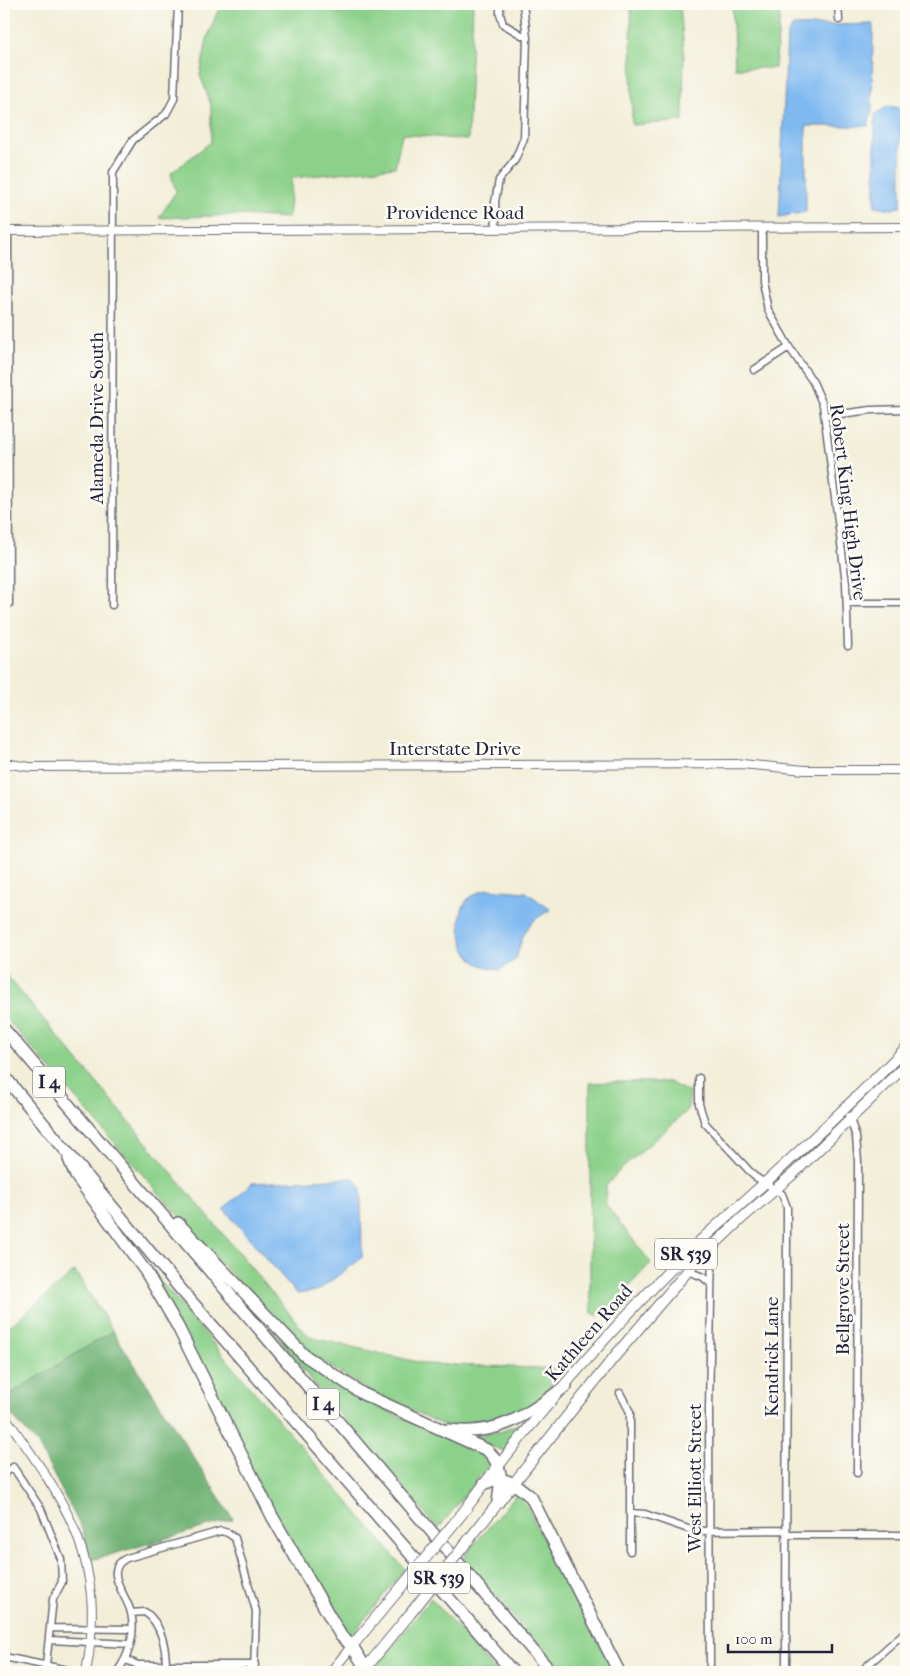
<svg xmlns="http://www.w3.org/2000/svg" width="910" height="1676" font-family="'IM FELL French Canon',serif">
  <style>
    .green { fill: #8cd18a; stroke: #577a62 }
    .forest { fill: #71b376; stroke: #4a6a58 }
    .water { fill: #7fb9f0; stroke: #506e96 }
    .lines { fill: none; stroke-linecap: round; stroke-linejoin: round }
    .minor-casing { stroke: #6b6972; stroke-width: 9 }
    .tertiary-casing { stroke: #6b6972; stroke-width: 10 }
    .secondary-casing { stroke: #6b6972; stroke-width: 11 }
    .primary-casing { stroke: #6b6972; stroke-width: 12 }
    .motorway-casing { stroke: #6b6972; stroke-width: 14 }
    .minor { stroke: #fff; stroke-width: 6 }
    .tertiary { stroke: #fff; stroke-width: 8 }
    .secondary { stroke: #fff; stroke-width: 9 }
    .primary { stroke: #fff; stroke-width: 10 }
    .motorway { stroke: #fff; stroke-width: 11 }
    .primary-bridge-casing { stroke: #6b6972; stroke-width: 12; stroke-linecap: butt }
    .primary-bridge { stroke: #fff; stroke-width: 10 }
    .labels { text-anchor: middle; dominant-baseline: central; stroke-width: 5; stroke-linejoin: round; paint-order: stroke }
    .shield { fill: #fdfcf7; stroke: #646373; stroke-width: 1 }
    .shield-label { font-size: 18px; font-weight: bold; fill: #22223b }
    .street-label { font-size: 19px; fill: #22223b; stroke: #fdfcf7 }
  </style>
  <rect width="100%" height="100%" fill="#fdfcf7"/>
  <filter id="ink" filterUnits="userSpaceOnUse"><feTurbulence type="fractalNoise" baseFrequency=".02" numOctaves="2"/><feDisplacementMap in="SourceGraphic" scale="10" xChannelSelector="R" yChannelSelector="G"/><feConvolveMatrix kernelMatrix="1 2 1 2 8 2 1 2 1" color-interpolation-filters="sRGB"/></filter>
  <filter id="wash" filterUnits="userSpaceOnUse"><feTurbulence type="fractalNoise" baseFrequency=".0096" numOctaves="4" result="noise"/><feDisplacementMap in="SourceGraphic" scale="20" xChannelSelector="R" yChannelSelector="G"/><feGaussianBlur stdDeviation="1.12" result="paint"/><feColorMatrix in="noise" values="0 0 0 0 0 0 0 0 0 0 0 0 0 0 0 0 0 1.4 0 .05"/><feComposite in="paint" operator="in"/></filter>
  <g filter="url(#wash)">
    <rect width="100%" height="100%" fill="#f2eed8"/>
    <path class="green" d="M224,4H473L468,140L402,134L395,167L292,178L288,218L238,215L159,218L177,190L175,189L171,173L211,142V105L200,75L207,39L216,15Z
      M631,4H680L684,51L683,121L632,125Z
      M732,4H781L775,68H735Z
      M4,972L309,1337L426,1364L565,1369L542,1396L525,1410L482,1428L445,1426L367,1390L299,1346L210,1252L4,1016Z
      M618,1082H669L690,1093L687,1111L618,1172L606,1186V1205L651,1263L600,1316L592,1313L590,1293V1083Z
      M150,1269L405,1569L351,1636L339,1623L256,1484Z
      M75,1271L113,1331L4,1398V1331Z
      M269,1327L296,1352L390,1412L466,1446L491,1462L438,1529L319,1390Z
      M525,1421H528L504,1451L470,1438L503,1431Z
      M518,1492L528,1508L569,1591L616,1672H560L463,1558Z
      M431,1598L496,1672L376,1671L374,1669Z"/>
    <path class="forest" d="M113,1331L233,1519L89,1561L83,1531L38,1445L4,1407V1398Z"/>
    <path class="water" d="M873,24L872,111L868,126H806V212L779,217L787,34L793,26Z
      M888,106L901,108V206L893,209L875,206V114Z
      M487,889L526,892L551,910C526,922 523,933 516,959L500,970C490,968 479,966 471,958C459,944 455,911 469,898C474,894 482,891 487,889Z
      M353,1178L361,1187L362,1258L317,1291L297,1294L224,1209L252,1183Z"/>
  </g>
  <g filter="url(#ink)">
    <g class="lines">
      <g class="minor-casing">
        <path id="minor" d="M500,4V14L503,24L527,38
          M838,4L839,20
          M762,228V281L768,310L789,347L813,382L823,405L846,583L848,646
          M496,229L495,202L499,180L515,160L524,138L527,38L523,4
          M8,231L9,604
          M754,370L789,347
          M825,416L871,410L906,409
          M848,603H906
          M112,605L113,172L133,140L166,114L174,99L178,4
          M699,1078V1104L705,1123L754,1176L782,1194L787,1207L786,1672
          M849,1116L856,1137L858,1161L857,1473
          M688,1271L703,1277L711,1284
          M620,1393L630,1412V1551
          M4,1474L13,1467L41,1509L61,1559L62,1582L53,1599L46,1665
          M630,1513L645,1514L694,1531L786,1530
          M786,1535H906
          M131,1613L145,1612C161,1623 166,1647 166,1665
          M50,1628L131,1629
          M50,1640L130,1644
          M4,1657L68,1670
          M126,1660L138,1665H255
          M117,1672C129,1656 136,1634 131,1613C128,1596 101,1570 127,1558L221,1531L228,1533L235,1538L256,1611L254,1672
          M710,1672L709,1410L712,1247
          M860,1672L906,1631"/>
      </g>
      <g class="tertiary-casing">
        <path id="tertiary" d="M4,231L906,227
          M4,763L30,767L742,764L805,770H906
          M4,1415C66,1502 108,1560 86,1672"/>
      </g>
      <g class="secondary-casing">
        <path id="secondary" d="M331,1672L352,1646"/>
      </g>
      <g class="primary-casing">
        <path id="primary" d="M461,1515C528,1424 603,1337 683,1257C710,1231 739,1206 767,1181C814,1138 861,1094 906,1048
          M467,1542L615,1356L692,1266L741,1219L793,1174L906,1065
          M352,1646L413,1573
          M365,1669L410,1614"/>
      </g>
      <g class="motorway-casing">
        <path id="motorway" d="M4,1029L551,1672
          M4,1076L178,1286L513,1672
          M69,1159L76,1176L146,1272L178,1327L272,1516L341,1636L352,1646L368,1672
          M178,1223L304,1355L363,1394L487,1450C504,1466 501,1481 498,1502
          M448,1430C499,1437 528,1414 566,1386
          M484,1484C502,1473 516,1484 531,1497L619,1672"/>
      </g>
      <use href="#minor" class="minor"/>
      <use href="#tertiary" class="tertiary"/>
      <use href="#secondary" class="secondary"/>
      <use href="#primary" class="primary"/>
      <use href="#motorway" class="motorway"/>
      <g class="primary-bridge-casing">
        <path id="primary-bridge" d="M413,1573L461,1515
          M410,1614L467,1542"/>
      </g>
      <use href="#primary-bridge" class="primary-bridge"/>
    </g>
  </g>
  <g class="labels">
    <g class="shield">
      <rect x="33" y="1066.5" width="32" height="31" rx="4"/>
      <rect x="655" y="1238.5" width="62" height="31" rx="4"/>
      <rect x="307" y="1388.5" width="32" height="31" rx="4"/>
      <rect x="408" y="1562.5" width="62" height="31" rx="4"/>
    </g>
    <g class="shield-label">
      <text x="49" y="1082">I 4</text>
      <text x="686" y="1254">SR 539</text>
      <text x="323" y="1404">I 4</text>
      <text x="439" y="1578">SR 539</text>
    </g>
    <g class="street-label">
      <text x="455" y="213">Providence Road</text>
      <text transform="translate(97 418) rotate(-90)">Alameda Drive South</text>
      <text transform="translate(848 502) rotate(83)">Robert King High Drive</text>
      <text x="455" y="749">Interstate Drive</text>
      <text transform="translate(843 1289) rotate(-90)">Bellgrove Street</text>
      <text transform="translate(589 1333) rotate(-49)">Kathleen Road</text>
      <text transform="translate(772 1357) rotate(-90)">Kendrick Lane</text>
      <text transform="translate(695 1478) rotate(-90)">West Elliott Street</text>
    </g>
  </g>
  <rect width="910" height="1676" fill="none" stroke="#fdfcf7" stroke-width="20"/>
  <path d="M728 1644v8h104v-8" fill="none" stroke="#22223b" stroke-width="2.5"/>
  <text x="735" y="1644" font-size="15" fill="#22223b" stroke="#fdfcf7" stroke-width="4" paint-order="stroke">100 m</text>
</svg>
